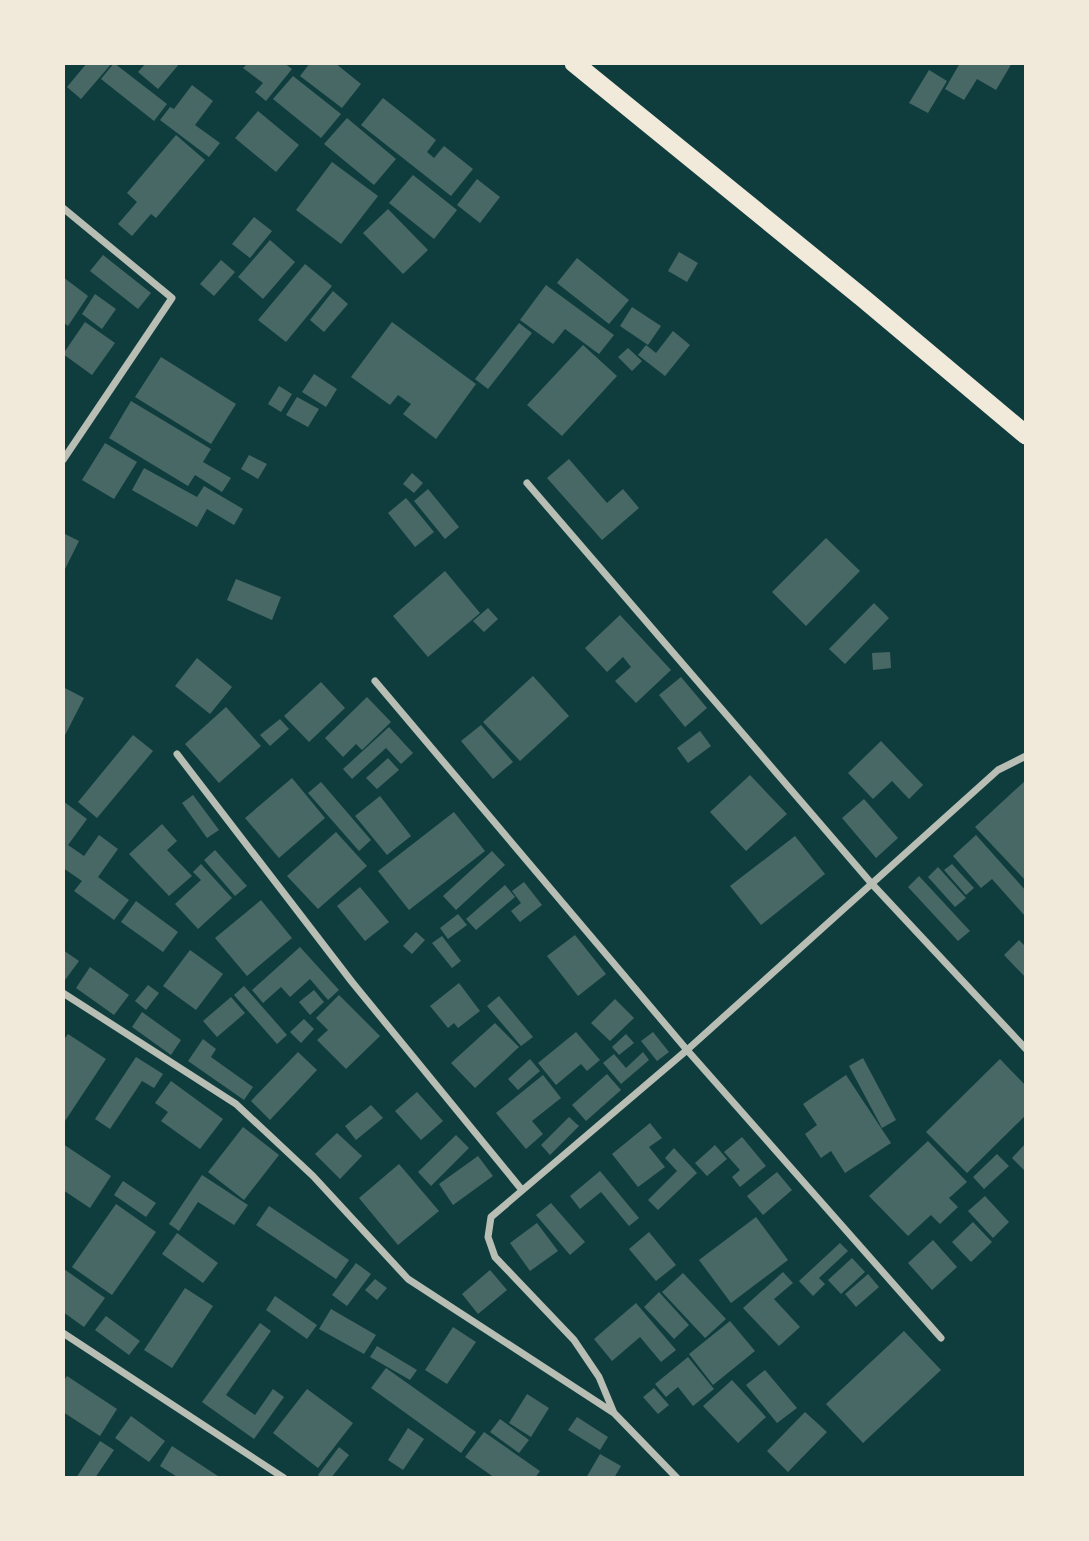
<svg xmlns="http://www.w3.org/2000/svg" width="1089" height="1541" font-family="Montserrat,sans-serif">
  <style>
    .building { fill: #486865 }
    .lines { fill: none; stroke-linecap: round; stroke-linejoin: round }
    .minor { stroke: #b8beb3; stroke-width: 7 }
    .trunk { stroke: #f1e9da; stroke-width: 19 }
  </style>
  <rect width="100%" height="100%" fill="#0f3d3e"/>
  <path class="building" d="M87,63H112L81,99L67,87Z
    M114,63L167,104L154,121L101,79Z
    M146,63H180L158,89L138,72Z
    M248,63H284L292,69L266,101L255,92L263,83L243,68Z
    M310,63H335L361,84L342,108L300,76Z
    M960,63H1012L996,90L977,79L964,100L945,89Z
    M929,70L947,81L928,113L909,103Z
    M293,76L341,114L321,138L273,99Z
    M192,85L213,101L195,125L220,143L209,157L160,120L170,107L174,109Z
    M383,98L436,140L427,152L434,158L444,146L473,169L451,196L361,125Z
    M258,111L299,145L276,172L235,138Z
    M347,118L396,159L374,185L324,144Z
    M176,135L205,160L156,218L151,214L132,236L118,224L137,202L127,193Z
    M332,162L378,196L341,244L296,210Z
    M413,175L457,210L434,239L389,203Z
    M477,179L500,197L480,223L457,205Z
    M388,209L428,250L403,274L363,233Z
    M254,217L272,231L250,258L232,244Z
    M270,240L295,262L263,299L238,277Z
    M679,252L698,263L687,282L668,271Z
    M103,255L151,293L138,309L90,271Z
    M577,258L629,300L609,324L557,283Z
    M221,260L235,272L214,296L200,284Z
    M305,264L332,286L286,342L258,320Z
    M63,277L88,296L68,326L63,322Z
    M546,285L614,335L599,354L565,329L553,344L520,320Z
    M333,291L348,304L324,332L310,320Z
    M95,294L116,309L102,329L82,314Z
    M632,307L661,326L648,345L620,326Z
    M85,322L115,343L92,375L63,354Z
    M392,322L476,384L436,439L403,414L411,404L398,395L390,405L351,377Z
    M519,323L532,333L488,389L475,379Z
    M673,331L690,345L665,376L638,355L646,345L656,353Z
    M583,345L617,376L562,436L527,405Z
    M628,348L642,361L632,371L618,357Z
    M161,357L236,404L211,444L135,397Z
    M314,374L337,389L326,407L302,392Z
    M279,386L292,394L281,412L268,404Z
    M297,397L319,409L308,427L286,415Z
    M131,401L211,449L203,462L231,478L222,492L195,475L188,486L109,438Z
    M105,443L137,462L114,499L82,480Z
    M249,455L267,464L258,479L241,469Z
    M569,459L607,503L623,489L639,508L602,540L547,478Z
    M144,468L197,497L204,486L243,509L234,525L207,509L197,527L132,490Z
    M412,473L423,483L414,493L403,484Z
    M428,489L459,527L445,539L414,501Z
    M406,498L434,532L415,547L388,513Z
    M63,533L79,541L63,573Z
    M826,538L860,571L806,626L772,592Z
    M445,571L480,613L428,657L393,616Z
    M236,579L281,597L272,620L227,600Z
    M874,603L889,618L845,664L829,649Z
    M488,608L498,619L484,632L473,621Z
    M620,615L671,670L636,703L615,681L631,667L623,657L607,672L585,648Z
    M890,652L891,668L873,670L872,653Z
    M197,658L232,687L210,714L175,686Z
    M533,676L569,716L520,761L483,722Z
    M681,677L707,708L685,727L659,695Z
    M321,682L345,708L309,742L284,716Z
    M63,687L84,698L63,739Z
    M367,697L391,722L362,750L356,744L343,757L325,738Z
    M226,707L261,746L219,783L185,744Z
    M280,719L289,729L270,746L260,735Z
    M481,725L513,762L493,779L461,741Z
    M389,727L413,753L401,764L386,748L352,779L343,769Z
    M700,731L711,746L688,763L677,748Z
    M133,735L153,751L97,818L78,802Z
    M881,741L923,785L909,799L892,781L873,799L848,773Z
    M388,758L399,770L377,789L366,778Z
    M750,775L787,814L746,851L710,812Z
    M292,778L325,818L279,858L245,818Z
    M1026,780V881L975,827Z
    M321,782L371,840L359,851L308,793Z
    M193,795L219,830L207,838L182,803Z
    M380,796L411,836L387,855L355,816Z
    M864,799L898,838L876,858L842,818Z
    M63,801L87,819L68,845L84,856L99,835L118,849L98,877L129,900L114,920L74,891L82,881L63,868Z
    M454,812L485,851L409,910L378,871Z
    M162,824L177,841L167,850L192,876L169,896L129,854Z
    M336,832L367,866L318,909L287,876Z
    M976,835L1026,891L1025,916L992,879L981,888L953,856Z
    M795,836L825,874L761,925L730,886Z
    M215,850L247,886L235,896L204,860Z
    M492,851L505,865L456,910L443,896Z
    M201,864L232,898L198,929L175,904L201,880L193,872Z
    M952,864L974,888L966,895L944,870Z
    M938,867L966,898L955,907L928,877Z
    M919,876L970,931L958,941L908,887Z
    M524,882L542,905L520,922L511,911L521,903L512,891Z
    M505,885L515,897L476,930L466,919Z
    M360,887L389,922L365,941L337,906Z
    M261,900L292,938L247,976L215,938Z
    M136,901L178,932L163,952L121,922Z
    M458,914L467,925L448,939L440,928Z
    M416,932L425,940L412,954L403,946Z
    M575,935L606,974L578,996L547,956Z
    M442,936L461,961L452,968L432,943Z
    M1019,940L1026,947V978L1004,955Z
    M300,947L339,990L328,1000L310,979L290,997L281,987L263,1003L252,990Z
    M63,950L79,961L65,980L63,978Z
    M190,950L223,974L196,1010L163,986Z
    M90,967L129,995L114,1015L76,988Z
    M459,983L480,1011L458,1028L454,1023L448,1028L430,1006Z
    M148,985L159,993L146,1010L135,1001Z
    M244,986L287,1035L277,1044L234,995Z
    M314,990L324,1002L310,1015L299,1002Z
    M339,995L380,1036L346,1069L317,1040L328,1030L316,1018Z
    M499,996L533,1037L521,1046L487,1006Z
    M231,997L245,1013L217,1037L203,1021Z
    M615,999L634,1018L610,1041L591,1023Z
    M142,1012L181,1040L171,1055L132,1027Z
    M304,1019L314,1029L301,1043L290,1032Z
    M495,1023L519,1047L475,1088L451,1063Z
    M576,1032L600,1060L587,1071L581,1064L556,1085L538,1063Z
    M653,1032L669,1052L657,1061L641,1041Z
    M68,1034L106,1059L63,1124V1041Z
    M626,1034L634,1043L619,1055L612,1047Z
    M203,1039L216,1049L211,1057L253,1087L244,1100L188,1061Z
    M298,1052L317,1070L270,1120L251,1101Z
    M643,1052L649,1060L621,1084L603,1063L614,1054L626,1068Z
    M136,1057L163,1074L154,1088L142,1081L110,1129L95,1119Z
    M863,1058L896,1120L882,1128L849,1066Z
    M530,1059L540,1071L518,1090L508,1079Z
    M1000,1059L1026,1086V1115L967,1173L926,1132Z
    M607,1074L621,1090L586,1121L572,1105Z
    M543,1075L561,1098L532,1121L543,1134L526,1149L496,1113Z
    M846,1075L891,1143L845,1173L831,1151L821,1158L805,1134L817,1125L803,1104Z
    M171,1081L223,1119L200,1149L161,1121L168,1112L155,1103Z
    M417,1092L443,1121L421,1140L395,1111Z
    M371,1105L383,1118L356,1140L345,1126Z
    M569,1117L579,1126L550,1155L541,1145Z
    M650,1123L662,1138L649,1147L665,1167L638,1187L612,1154Z
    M243,1127L279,1155L244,1200L208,1172Z
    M337,1133L362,1156L340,1179L315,1154Z
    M456,1135L469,1148L431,1186L418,1172Z
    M742,1137L766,1166L740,1187L732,1177L740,1170L724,1152Z
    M928,1141L967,1182L949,1198L958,1207L940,1224L931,1215L908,1236L869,1196Z
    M1026,1143V1172L1012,1158Z
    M63,1144L111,1176L90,1208L63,1190Z
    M715,1145L727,1159L707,1176L695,1163Z
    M674,1148L697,1173L658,1210L648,1200L677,1171L665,1158Z
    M997,1154L1009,1166L984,1189L973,1177Z
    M478,1156L493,1176L453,1205L439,1184Z
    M399,1164L439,1211L398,1245L359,1198Z
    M600,1171L639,1218L629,1226L601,1192L580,1209L570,1196Z
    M777,1172L792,1190L763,1215L747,1196Z
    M202,1175L248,1205L234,1225L198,1202L179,1231L169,1224Z
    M123,1181L156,1203L146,1217L114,1195Z
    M985,1196L1009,1222L993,1238L968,1211Z
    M551,1203L585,1242L570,1255L536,1215Z
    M116,1204L156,1232L112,1295L72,1267Z
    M269,1206L349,1260L336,1279L256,1225Z
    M756,1217L788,1260L731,1303L699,1260Z
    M973,1222L992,1242L971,1262L952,1242Z
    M537,1223L558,1251L530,1271L510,1243Z
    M649,1232L676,1265L656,1281L629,1249Z
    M177,1233L218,1263L203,1283L162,1254Z
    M933,1240L957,1267L932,1290L908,1263Z
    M840,1243L848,1251L819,1278L825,1284L813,1296L799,1281Z
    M852,1258L865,1272L841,1294L828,1280Z
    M356,1263L371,1274L347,1306L332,1295Z
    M64,1269L105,1298L84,1327L63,1312Z
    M490,1270L507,1290L478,1314L462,1294Z
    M783,1272L793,1283L774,1299L800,1327L779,1346L743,1308Z
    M683,1273L726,1319L705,1338L662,1292Z
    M868,1274L879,1287L856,1307L845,1294Z
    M375,1279L387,1288L377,1300L365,1290Z
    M185,1288L213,1306L172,1368L144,1350Z
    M659,1292L689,1325L674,1339L644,1307Z
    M275,1296L317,1325L307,1339L266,1310Z
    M636,1303L676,1350L661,1362L640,1337L612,1361L594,1339Z
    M331,1309L376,1335L364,1354L319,1329Z
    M106,1316L140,1341L129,1355L95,1330Z
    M730,1321L755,1351L713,1385L689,1354Z
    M260,1323L271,1331L226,1395L255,1415L273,1389L284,1397L254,1439L202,1402Z
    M453,1327L476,1342L447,1384L425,1370Z
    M904,1331L941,1370L863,1443L826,1404Z
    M377,1346L417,1370L410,1380L370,1357Z
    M688,1357L714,1389L693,1406L678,1387L666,1397L655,1384Z
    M386,1368L476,1432L461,1453L371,1388Z
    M765,1370L797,1408L777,1423L746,1385Z
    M67,1376L117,1409L100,1436L63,1412V1382Z
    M732,1380L766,1417L738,1443L703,1406Z
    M654,1388L669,1405L658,1414L643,1397Z
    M307,1389L353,1423L318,1468L273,1433Z
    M527,1394L549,1408L531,1437L509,1423Z
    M805,1412L827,1432L788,1472L767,1451Z
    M131,1416L165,1441L149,1462L115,1438Z
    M577,1417L608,1437L600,1450L568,1430Z
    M500,1419L529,1440L519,1453L490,1432Z
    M408,1428L424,1439L403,1470L388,1460Z
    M484,1432L540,1471L535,1478H495L465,1457Z
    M100,1441L114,1450L95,1478H76Z
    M172,1446L221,1478H179L160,1466Z
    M339,1447L349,1455L331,1478H322L318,1475Z
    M600,1454L621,1466L614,1478H586Z"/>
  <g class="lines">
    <path class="minor" d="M63,208L172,298L63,460
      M527,483L872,884L1026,1049
      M375,681L687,1050L941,1338
      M177,754L352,982L522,1190
      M63,993L236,1104L313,1176L408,1279L614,1413L677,1478
      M63,1333L284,1478
      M614,1413L599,1377L574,1340L495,1257L488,1237L491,1217L687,1050L998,770L1026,756"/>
    <path class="trunk" d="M574,63L864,299L1026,435"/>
  </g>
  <rect width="1089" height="1541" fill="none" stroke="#f1e9da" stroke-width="130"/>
</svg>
